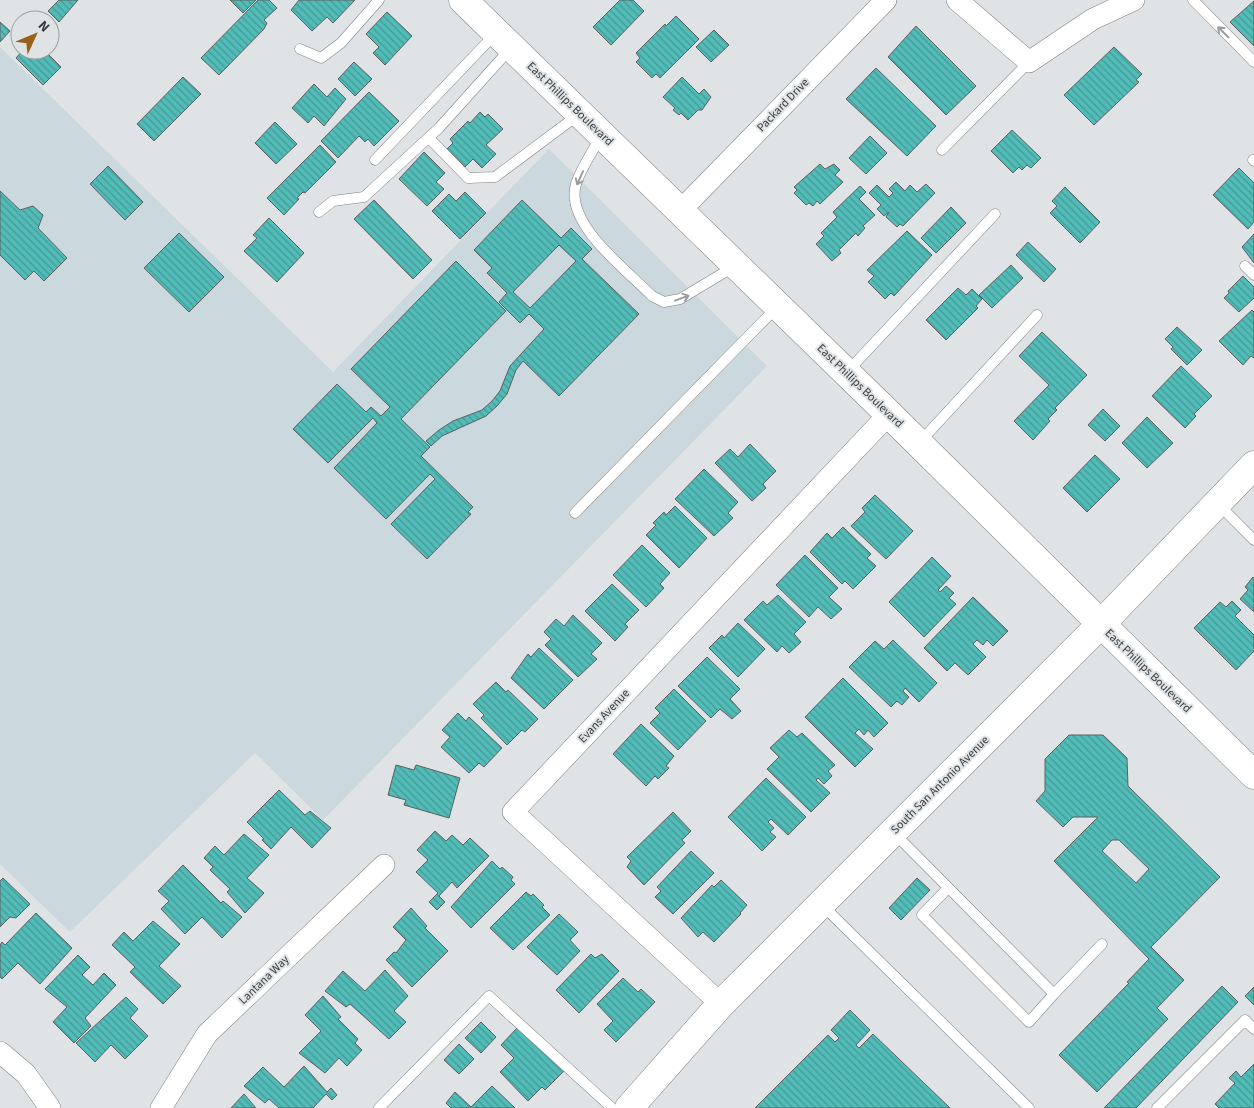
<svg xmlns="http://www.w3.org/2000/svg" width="1254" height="1108" font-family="'Source Sans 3',sans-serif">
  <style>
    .built { fill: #cbd8dd }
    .building { fill: url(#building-back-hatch); stroke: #5c605f; fill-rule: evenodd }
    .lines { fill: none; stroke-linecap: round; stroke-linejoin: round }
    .lane-casing { stroke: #7e8283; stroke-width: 11 }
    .street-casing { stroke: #7e8283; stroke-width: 22 }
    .secondary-casing { stroke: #7e8283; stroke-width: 29 }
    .lane { stroke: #fff; stroke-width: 10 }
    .street { stroke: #fff; stroke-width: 21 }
    .secondary { stroke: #fff; stroke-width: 28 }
    .oneway { stroke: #9c9d9e }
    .labels { text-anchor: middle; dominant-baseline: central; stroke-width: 4; stroke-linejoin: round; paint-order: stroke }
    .street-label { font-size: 12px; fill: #393b3c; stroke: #dfe3e5 }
  </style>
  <defs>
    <pattern id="building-back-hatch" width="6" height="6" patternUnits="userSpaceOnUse" patternTransform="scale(1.25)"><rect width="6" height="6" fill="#52bcb8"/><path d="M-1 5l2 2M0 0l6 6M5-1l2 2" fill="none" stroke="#459a97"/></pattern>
  </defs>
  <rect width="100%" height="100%" fill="#dfe3e5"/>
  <path class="built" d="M0,47L333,372L549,149L767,366L323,820L255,753L70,932L0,864Z"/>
  <path class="building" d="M59,0H78L59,22L48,11Z
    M230,0H256L243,13Z
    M258,0H269L277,8L264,20L267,23L264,29L219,75L201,58Z
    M299,0H355L333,23L327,17L312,31L291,10Z
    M620,0H633L644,11L611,45L593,27Z
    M1254,1V46L1230,22Z
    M387,12L412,36L385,65L373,53L379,47L366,34Z
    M676,16L699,39L660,78L656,74L652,78L636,62L640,58L636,53L665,24L666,26Z
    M0,22L10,31L0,42Z
    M916,26L976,86L946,115L888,57Z
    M714,30L729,45L711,62L696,47Z
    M1114,47L1142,74L1136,80L1139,82L1094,125L1064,95Z
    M23,50H44L61,67L43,85L16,58Z
    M354,62L372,79L355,96L338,79Z
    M876,68L936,126L907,156L846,99Z
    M183,77L201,94L154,141L137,124Z
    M682,77L699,94L704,89L711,97L702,110H698L688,120L681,113L679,115L673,110L675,108L663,97Z
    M314,84L327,97L335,88L346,99L324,126L314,116L308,123L292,108Z
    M369,92L399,121L374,146L368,139L365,142L359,136L338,158L321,141Z
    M480,112L485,117L488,114L503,129L486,145L496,154L482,168L473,159L465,167L447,149L453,143L450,139L468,121L470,123Z
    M275,122L297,144L276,164L255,143Z
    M1012,130L1041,158L1031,168L1027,165L1022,170L1019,167L1013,173L991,151Z
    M870,136L887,153L866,174L849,158Z
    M320,145L336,162L305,193L303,192L297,198L299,199L284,215L267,198Z
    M424,152L445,173L436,182L444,189L427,206L399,179Z
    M820,164L825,169L834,164L840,170L835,175L843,182L820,204L817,201L813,206L809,203L806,205L794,193L797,190L794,187Z
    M108,166L143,202L125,220L90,184Z
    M1239,168L1254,183V222L1248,229L1213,195Z
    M896,182L905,191L910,185L917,192L926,184L935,193L903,226L900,224L897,227L886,217L889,212L884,216L877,209L881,205L869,193L877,185L889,197L893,193L889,189Z
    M860,186L866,192L859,199L875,215L863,226L865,228L858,236L856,233L839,250L841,253L832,261L816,244L824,236L821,233L837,217L833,212Z
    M1065,187L1100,222L1080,243L1050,213L1057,206L1052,201Z
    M0,191L20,210L33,206L43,215L38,228L67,258L44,281L34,271L25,280L0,255Z
    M465,192L486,213L460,239L432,211L449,194L456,201Z
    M374,200L432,260L413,279L354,219Z
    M522,200L561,238L571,228L592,249L582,259L639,314L559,396L523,361L516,370L507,394L497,406L486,416L442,436L431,446L426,441L439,430L453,421L482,410L492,401L500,391L510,366L544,329L529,314L520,323L499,302L507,293L487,273L492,268L474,250ZM559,245L576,261L530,308L513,292Z
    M951,207L966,223L936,253L921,238Z
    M269,218L304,253L277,282L244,251L257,238L253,235Z
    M907,231L932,255L894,296L891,293L885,299L868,282L874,276L867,270Z
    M179,233L224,277L189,312L144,268Z
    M1254,234V263L1242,247Z
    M1028,242L1056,269L1044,282L1016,255Z
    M456,261L506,311L401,419L430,447L421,456L473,507L468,512L471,514L427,559L391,524L435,479L430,474L386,519L334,468L377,423L373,418L328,463L293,429L337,384L366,412L371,407L381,416L390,407L351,369Z
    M1011,265L1023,278L992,308L979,295Z
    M1243,276L1254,287V298L1239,312L1224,298L1229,293L1228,291Z
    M958,288L966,295L972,289L982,299L976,306L978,308L946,340L926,320Z
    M1252,310L1254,312V358L1251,356L1243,365L1219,341Z
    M1177,327L1202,350L1187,365L1171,349L1173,347L1165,339Z
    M1042,332L1087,375L1055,408L1057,410L1048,419L1050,421L1033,440L1014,421L1049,385L1019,356Z
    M1181,366L1212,396L1194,414L1196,416L1185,428L1152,396Z
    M1103,409L1120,426L1105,441L1088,425Z
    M1147,417L1173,443L1147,468L1122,443Z
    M750,444L776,471L763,484L766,488L752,501L715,463L730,449L738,457Z
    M1095,455L1120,479L1087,512L1063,488Z
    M704,469L738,502L728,513L733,518L714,536L675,499Z
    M875,495L913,531L886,559L851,526L865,512L862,508Z
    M675,506L707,538L679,568L646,535L656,525L653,523L664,512L666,515Z
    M843,527L871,554L867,558L876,566L853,589L845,581L842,584L810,552L827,533L832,538Z
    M642,545L670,573L660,584L664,588L646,607L613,575Z
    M805,555L838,588L829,597L842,609L831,619L818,607L809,617L776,585Z
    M932,557L951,576L938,590L940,592L946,586L954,593L949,598L956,604L924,637L889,602Z
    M1253,577L1254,578V612L1240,599L1248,590L1245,587Z
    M612,584L639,610L625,624L628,627L615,641L585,611Z
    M778,595L806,622L794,634L801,642L789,653L782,646L777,652L744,620L763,601L767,605Z
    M973,597L1008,631L993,646L987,640L983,645L977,640L973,644L986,657L968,675L955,663L947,671L924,648Z
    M1232,601L1241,610L1235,616L1254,635V651L1236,670L1194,628L1220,602L1226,607Z
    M573,615L602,643L591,654L597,659L578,677L545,645L551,639L544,632L556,619L564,626Z
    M738,623L765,649L738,677L709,648L722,635L724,638Z
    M893,640L937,683L919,702L905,688L903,691L909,697L902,705L897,701L891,707L849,667L875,641L884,649Z
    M539,648L573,680L544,709L511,678L528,654L531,657Z
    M707,657L740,689L730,699L741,711L732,719L720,709L711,718L678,686Z
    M843,678L888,723L874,737L868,730L864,735L859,729L855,733L873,749L855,767L805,717Z
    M496,682L506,692L508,690L538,719L525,732L522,730L507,745L481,718L484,715L473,704Z
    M674,689L706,721L678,750L650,723L660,713L655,708Z
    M458,713L466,721L469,717L502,748L484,767L479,763L469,773L441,747L450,737L442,730Z
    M641,724L674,756L666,766L669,768L658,779L655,776L646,786L613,754Z
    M789,730L797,737L802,733L835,765L828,771L832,776L824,784L818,778L816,780L830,793L811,812L767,769L779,757L770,748Z
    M1069,735H1103L1127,758L1128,786L1220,877L1151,947L1184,980L1157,1008L1168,1019L1097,1092L1059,1055L1129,983L1127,982L1149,959L1054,861L1098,817H1073L1063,827L1036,801L1045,791V759ZM1112,840H1119L1149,869L1136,883L1102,851Z
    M396,765L414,770L416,765L460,778L449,818L404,805L406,800L388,795Z
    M766,778L806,817L788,835L771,819L768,822L774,828L770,832L776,837L762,851L728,817Z
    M279,790L305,815L310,811L331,828L312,848L291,827L271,849L262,840L264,839L247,822Z
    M673,812L691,831L682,840L685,843L644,885L627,867L631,861L627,857Z
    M435,831L446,841L452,835L463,845L470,838L489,856L457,888L452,882L439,896L445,902L437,910L429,902L438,893L416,872L428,860L417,850Z
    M244,834L269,855L247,878L264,893L245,913L227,892L230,889L210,870L213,867L204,858L215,846L224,855Z
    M691,851L714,873L673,914L655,897L661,891L657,887Z
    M492,861L500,869L502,867L513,877L511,880L515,884L471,928L451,907Z
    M183,865L221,903L223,901L242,917L222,938L202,917L185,934L161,909L169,901L158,891Z
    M3,878L30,904L16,918L10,917L0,927V881Z
    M917,878L930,890L901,920L889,908Z
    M721,880L747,905L740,913L741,914L714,942L703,932L698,937L681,918L712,885L714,887Z
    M526,892L531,896L533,894L544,905L542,907L550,915L513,950L490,928Z
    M411,908L427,926L425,928L448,951L412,987L386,960L394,952L396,953L406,940L393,927Z
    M36,913L72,948L40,984L18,963L2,979L0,977V945L2,942L5,945Z
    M559,914L578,932L570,940L580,951L557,975L527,947Z
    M153,921L180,944L159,966L181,986L163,1004L130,972L135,967L112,945L124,932L133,941Z
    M591,954L595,958L602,954L619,971L579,1013L556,990Z
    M78,955L90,967L82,975L93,985L104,973L116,985L85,1018L91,1026L74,1043L53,1022L67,1007L45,989Z
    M385,970L408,996L394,1011L406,1022L389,1039L350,1004L346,1007L325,991L343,971L365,991Z
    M623,978L638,992L641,989L655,1002L616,1042L604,1030L613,1021L597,1004Z
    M1222,986L1238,1002L1136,1108H1104Z
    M1254,987V1005L1245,996Z
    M323,996L341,1017L338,1019L358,1039L355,1043L362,1050L347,1066L339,1058L325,1073L299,1053L321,1031L305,1015Z
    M126,997L138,1009L130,1018L148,1036L125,1059L111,1045L95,1062L76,1043Z
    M850,1010L870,1030L856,1045L859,1048L873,1034L950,1108H755L828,1035L835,1042L839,1038L831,1030Z
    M481,1022L496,1037L481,1053L465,1038Z
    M518,1027L565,1070L545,1090L542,1087L528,1101L500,1072L514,1058L501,1045Z
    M459,1044L474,1059L459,1074L444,1060Z
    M1254,1064V1108H1219L1215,1104L1235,1083L1229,1078L1236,1071L1241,1077Z
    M304,1066L327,1092L331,1088L337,1095L332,1100L326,1094L313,1108H279L269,1099L265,1103L244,1086L263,1067L284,1087Z
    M492,1086L515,1108H451L446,1103L455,1092L471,1107Z
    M244,1094L256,1108H231Z"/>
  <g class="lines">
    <g class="lane-casing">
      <path id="lane" d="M1193,0L1254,62
        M300,49L321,58L341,43L379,0
        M601,136C593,151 581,168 576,184C564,224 627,270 652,296L664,302L680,299L735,266
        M429,138L468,178L495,177L578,115
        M942,150L1029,62
        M375,160L496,33
        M1253,160L1254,161
        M319,212L333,201L364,197L439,128L511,48
        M1245,266L1254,275
        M847,372L995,214
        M919,443L1037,315
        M1218,504L1254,540
        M575,513L777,307
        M894,833L1054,994L1102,944
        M948,888L922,915L1029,1022L1054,994
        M822,905L1029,1108
        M379,1108L489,996L612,1108
        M1157,1108L1245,1020L1254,1029"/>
    </g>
    <g class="street-casing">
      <path id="street" d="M957,0L1029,62L1093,19L1134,0
        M680,211L886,0
        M721,1004L513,812L889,414
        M0,1052L26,1074L50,1108
        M161,1108L207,1034L384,865"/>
    </g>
    <g class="secondary-casing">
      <path id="secondary" d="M463,0L889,414L1254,775
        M629,1108L721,1004L1100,625L1254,465"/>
    </g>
    <use href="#lane" class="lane"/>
    <use href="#street" class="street"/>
    <use href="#secondary" class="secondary"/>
  </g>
  <defs><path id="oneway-shaft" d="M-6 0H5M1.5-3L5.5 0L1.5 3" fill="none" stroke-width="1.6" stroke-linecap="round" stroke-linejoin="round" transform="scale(1.25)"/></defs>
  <g class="oneway">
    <use href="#oneway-shaft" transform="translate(1223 32) rotate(-135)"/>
    <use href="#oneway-shaft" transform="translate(580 178) rotate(114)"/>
    <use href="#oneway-shaft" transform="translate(682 298) rotate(-20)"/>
  </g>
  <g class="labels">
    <g class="street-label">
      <text transform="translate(570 104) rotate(44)">East Phillips Boulevard</text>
      <text transform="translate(783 105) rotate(-46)">Packard Drive</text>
      <text transform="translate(860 386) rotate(44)">East Phillips Boulevard</text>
      <text transform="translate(1148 671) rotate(44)">East Phillips Boulevard</text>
      <text transform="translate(604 716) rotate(-47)">Evans Avenue</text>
      <text transform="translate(940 785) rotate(-45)">South San Antonio Avenue</text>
      <text transform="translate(264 980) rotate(-44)">Lantana Way</text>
    </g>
  </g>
  <g transform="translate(35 35) rotate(46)"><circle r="24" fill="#dfe3e5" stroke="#9da0a1"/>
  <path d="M0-4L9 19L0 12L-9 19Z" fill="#97611a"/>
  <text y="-8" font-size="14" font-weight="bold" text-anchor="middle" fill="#393b3c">N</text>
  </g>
</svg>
